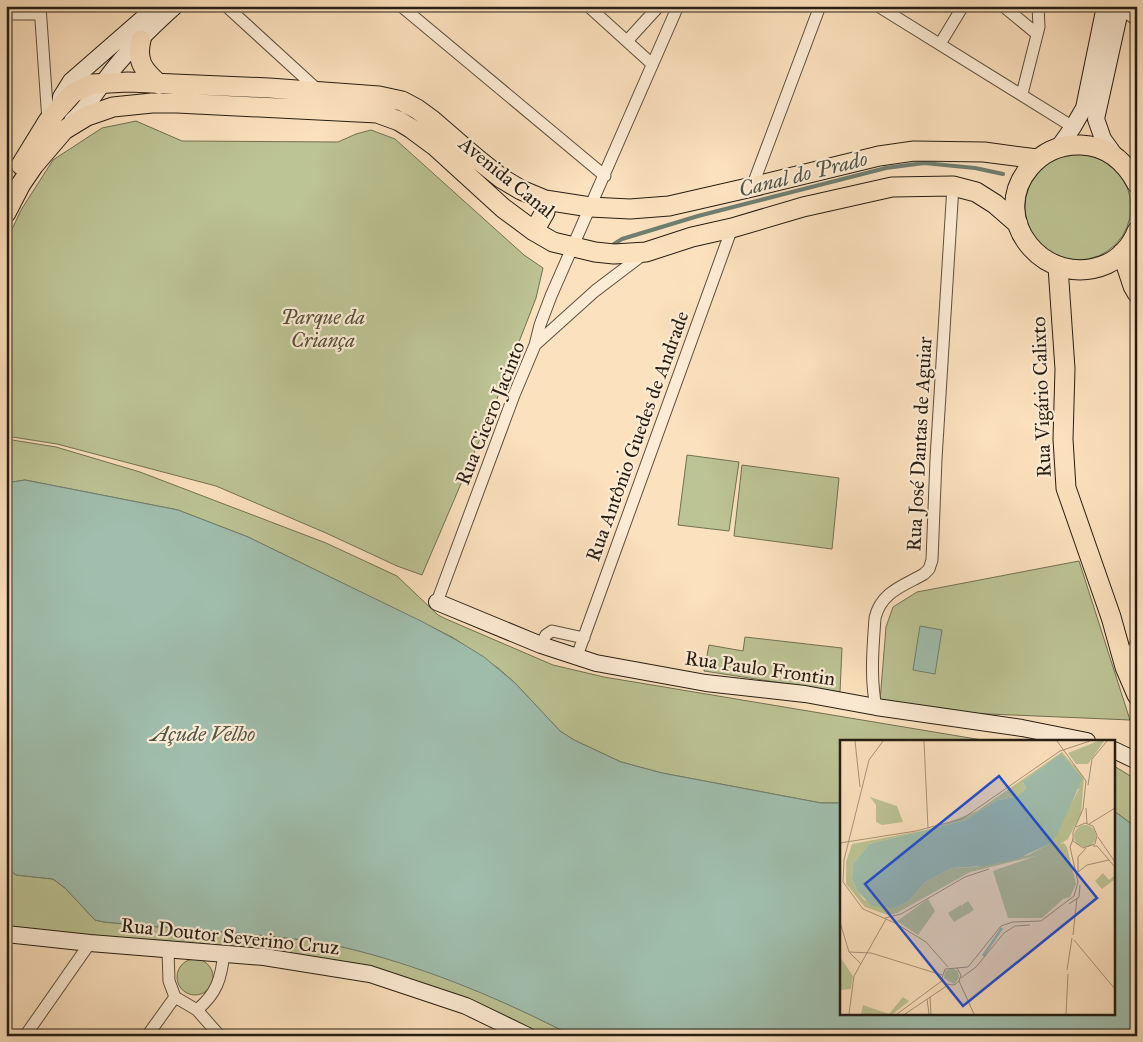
<svg xmlns="http://www.w3.org/2000/svg" width="1143" height="1042" font-family="'IM FELL Great Primer',serif">
  <style>
    .green { fill: #bcc394; stroke: #717054 }
    .water { fill: #a0bead; stroke: #6f7e70 }
    .lines { fill: none; stroke-linecap: round; stroke-linejoin: round }
    .stream { stroke: #6f7e70; stroke-width: 4 }
    .minor-casing { stroke: #5c4f3f; stroke-width: 13 }
    .secondary-casing { stroke: #261e15; stroke-width: 18 }
    .primary-casing { stroke: #261e15; stroke-width: 21 }
    .minor { stroke: #fdecd5; stroke-width: 11 }
    .secondary { stroke: #fdecd5; stroke-width: 16 }
    .primary { stroke: #fce1be; stroke-width: 19 }
    .labels { text-anchor: middle; dominant-baseline: central; stroke-width: 4.5; stroke-linejoin: round; paint-order: stroke }
    .street-label { font-size: 20px; fill: #261e15; stroke: #fdecd5 }
    .park-label { font-size: 20px; font-style: italic; fill: #53503b; stroke: #fdecd5 }
    .water-label { font-size: 21px; font-style: italic; fill: #51564a; stroke: #fdecd5 }
    .inset-river { fill: none; stroke: #a0bead; stroke-width: 2.5 }
    .inset-road { fill: none; stroke: #a6937a; stroke-width: 1 }
    .view { fill: #1d4ed8; fill-opacity: 0.15; stroke: #1d4ed8; stroke-width: 2.5 }
    .inset-edge { fill: none; stroke: #261e15; stroke-width: 2.5 }
  </style>
  <rect width="100%" height="100%" fill="#fce1be"/>
  <filter id="stains"><feTurbulence type="fractalNoise" baseFrequency=".004" numOctaves="4"/><feColorMatrix values="0 0 0 0 .2 0 0 0 0 .09 0 0 0 0 .02 0 0 0 .5 -.17"/></filter>
  <radialGradient id="worn" r=".72"><stop offset=".6" stop-color="#630" stop-opacity="0"/><stop offset="1" stop-color="#630" stop-opacity=".3"/></radialGradient>
  <path class="green" d="M136,121L182,141L338,142L356,134L371,130L395,139L524,255L543,268L536,298L495,404L422,575L397,566L326,533L216,486L57,444L6,436V242L21,210L53,160L102,128Z
    M1025 207a53 53 0 1 1 106 0a53 53 0 1 1-106 0Z
    M6,439L56,447L140,472L326,543L397,576L438,615L446,619L553,665L604,677L988,741H842L841,803H821L662,773L621,762L574,740L560,731L515,683L498,668L452,637L248,537L178,510L25,480L6,483Z
    M687,455L739,462L729,531L678,525Z
    M742,465L839,478L832,549L734,536Z
    M1079,561L1130,720L966,713L880,701L886,627L893,607L917,592Z
    M745,637L842,648L840,692L704,671L709,645L743,651Z
    M1114,766L1137,780V828L1114,811Z
    M6,867L16,875L53,879L65,888L95,920L104,922C144,926 184,929 225,932C268,936 313,939 355,950C432,969 503,1000 573,1036H537L459,999L356,969L6,931Z
    M177 977a18 18 0 1 1 36 0a18 18 0 1 1-36 0Z"/>
  <path class="water" d="M25,480L178,510L248,537L423,622L458,641L484,657L515,683L560,731L574,740L621,762L662,773L821,803H842V1013H1114V811L1137,828V1036H573C503,1000 432,970 355,950C313,939 268,936 225,932C184,929 144,926 104,922L95,920L65,888L53,879L16,875L6,867V483Z
    M920,626L942,630L935,674L913,670Z"/>
  <g class="lines">
    <path class="stream" d="M614,244L622,239L698,216L886,168L924,163L975,168L1003,174"/>
    <g class="minor-casing">
      <path id="minor" d="M40,6L48,121
        M226,6L319,91
        M401,6L605,176
        M588,6L652,64
        M878,6L1073,127
        M1003,6L1037,34
        M1120,9L1137,20
        M6,14H40
        M627,41L659,6
        M940,44L963,6
        M1022,94L1039,27L1038,6
        M752,187L820,6
        M535,345L540,325L551,296L678,6
        M437,602L514,395L535,345L595,291L645,253
        M541,645L546,635L552,631L584,638
        M577,656L732,228
        M1125,667L1137,642
        M876,707C870,678 873,647 875,618C881,592 903,586 924,574L929,569L932,560L936,459L953,186
        M168,950L169,981L175,997L197,1010L220,1036
        M197,1010C217,993 221,979 224,953
        M25,1036L90,943
        M147,1036L175,997"/>
    </g>
    <g class="secondary-casing">
      <path id="secondary" d="M60,104L61,97L71,81L157,6
        M72,121C90,105 100,85 115,67C133,45 154,25 175,6
        M1058,148L1073,127L1084,108L1105,6
        M1116,157L1103,139L1096,119L1121,6
        M437,602L541,645L596,663L706,683L805,694L876,707L1022,728L1087,741
        M1114,750L1137,761
        M6,934L90,943L264,957L370,974L466,1006L528,1036"/>
    </g>
    <g class="primary-casing">
      <path id="primary" d="M141,40C136,61 143,70 159,84
        M21,165L48,121L73,93L92,84L128,82L269,88L379,96L402,101L417,109L432,120L476,158L501,178L521,190L545,200L590,207L630,209L669,206L752,187L879,156L914,151L984,152L1037,159
        M1137,184C1125,161 1107,146 1081,145C1060,144 1043,152 1030,167C986,218 1045,291 1107,264C1120,258 1132,245 1137,231
        M6,213L21,184L34,165L64,130L87,116L113,107L152,103H177L377,113L399,121L412,129L435,146L503,208L534,231L553,242L595,252L614,254L646,252L692,237L732,228L803,207L892,187L953,186L976,192L995,204L1018,224
        M534,231L545,212V200
        M1122,253L1133,286L1137,293
        M1058,267L1065,369L1063,439L1066,488L1111,617L1125,667L1137,695"/>
    </g>
    <use href="#minor" class="minor"/>
    <use href="#secondary" class="secondary"/>
    <use href="#primary" class="primary"/>
  </g>
  <g class="labels">
    <g class="street-label">
      <text transform="translate(507 177) rotate(39)">Avenida Canal</text>
      <text transform="translate(1041 397) rotate(-92)">Rua Vigário Calixto</text>
      <text transform="translate(490 413) rotate(-68)">Rua Cicero Jacinto</text>
      <text transform="translate(637 436) rotate(-70)">Rua Antônio Guedes de Andrade</text>
      <text transform="translate(919 444) rotate(-87)">Rua José Dantas de Aguiar</text>
      <text transform="translate(760 668) rotate(8)">Rua Paulo Frontin</text>
      <text transform="translate(230 936) rotate(6)">Rua Doutor Severino Cruz</text>
    </g>
    <g class="park-label">
      <text x="323" y="317">Parque da<tspan x="323" dy="23">Criança</tspan></text>
    </g>
    <g class="water-label">
      <text transform="translate(803 174) rotate(-14)">Canal do Prado</text>
      <text x="203" y="734">Açude Velho</text>
    </g>
  </g>
  <g transform="translate(840 740)">
    <rect width="275" height="275" fill="#fce1be"/>
    <path d="M258,1H264L248,24H236L228,13ZM222,12L244,37L241,74L228,99L220,104L224,103L227,107L236,144L230,157L223,159L202,178H168L153,131L196,116L130,132L57,173L48,175L25,167L6,144V122L12,104L91,89L137,71ZM183,43L239,49L209,104L188,115L136,127L112,128L85,142L69,161L54,168L24,160L18,152L12,139L13,124L29,104L126,80L158,60L176,57L186,49ZM30,57L57,66L63,82L42,85L36,82V65ZM234 96a11 11 0 1 1 22 0a11 11 0 1 1-22 0ZM263,133L269,140L275,135V139L262,149L255,141ZM88,159L95,171L78,195L57,181ZM128,161L134,170L114,182L108,173L121,165L124,169L122,165ZM0,217L13,236L11,249L0,250ZM112,228L118,231L119,238L114,244L104,238L105,231ZM63,257L69,261L53,274H21L23,265L49,274Z" fill="#bcc394" fill-rule="evenodd"/>
    <path d="M221,14L242,38L241,42L217,95L209,104L177,119L144,126L112,128L85,142L69,161L54,168L32,166L18,152L12,139L13,124L29,104L126,80L158,60L176,57L186,49L183,42Z" fill="#a0bead"/>
    <path class="inset-river" d="M143,216L162,188"/>
    <path class="inset-road" d="M15,1L20,47M43,1L29,20L4,120L3,142L23,169L55,183L86,202L108,227M84,1L88,88M217,1L246,41L243,69L233,92V101L243,108L255,104L257,95L253,86L245,83L236,87M248,45L252,19L267,1M246,68L247,84M249,84L275,68M258,97L275,122M0,103L76,91L122,79L220,11L250,1M253,106H257L275,127M238,132V117L246,108M238,132L247,125L269,120M229,164L239,157L240,145M45,178L61,174L125,137L149,129M0,182L9,212L31,213L102,235M233,195L237,158M234,200L275,249M9,212L21,224M117,228L121,235L119,241L114,245L106,244L102,238L105,229L128,227L161,186L173,182L201,181L234,156L238,142L230,107L233,99M227,230L232,198M121,238L136,227L164,193L175,186L190,185M119,241L134,274M90,257L91,274M87,259L89,274M9,274L14,236L46,179M57,274L103,240M65,274L108,245M226,274L228,234"/>
    <path class="view" d="M159,36L257,158L123,266L25,144Z"/>
    <rect width="275" height="275" class="inset-edge"/>
  </g>
  <rect width="1143" height="1042" fill="none" stroke="#fce1be" stroke-width="25"/>
  <rect x="8" y="8" width="1128" height="1027" fill="none" stroke="#261e15" stroke-width="2.5"/>
  <rect x="12" y="12" width="1118" height="1017" fill="none" stroke="#261e15"/>
  <rect width="100%" height="100%" filter="url(#stains)"/>
  <rect width="100%" height="100%" fill="url(#worn)"/>
</svg>
